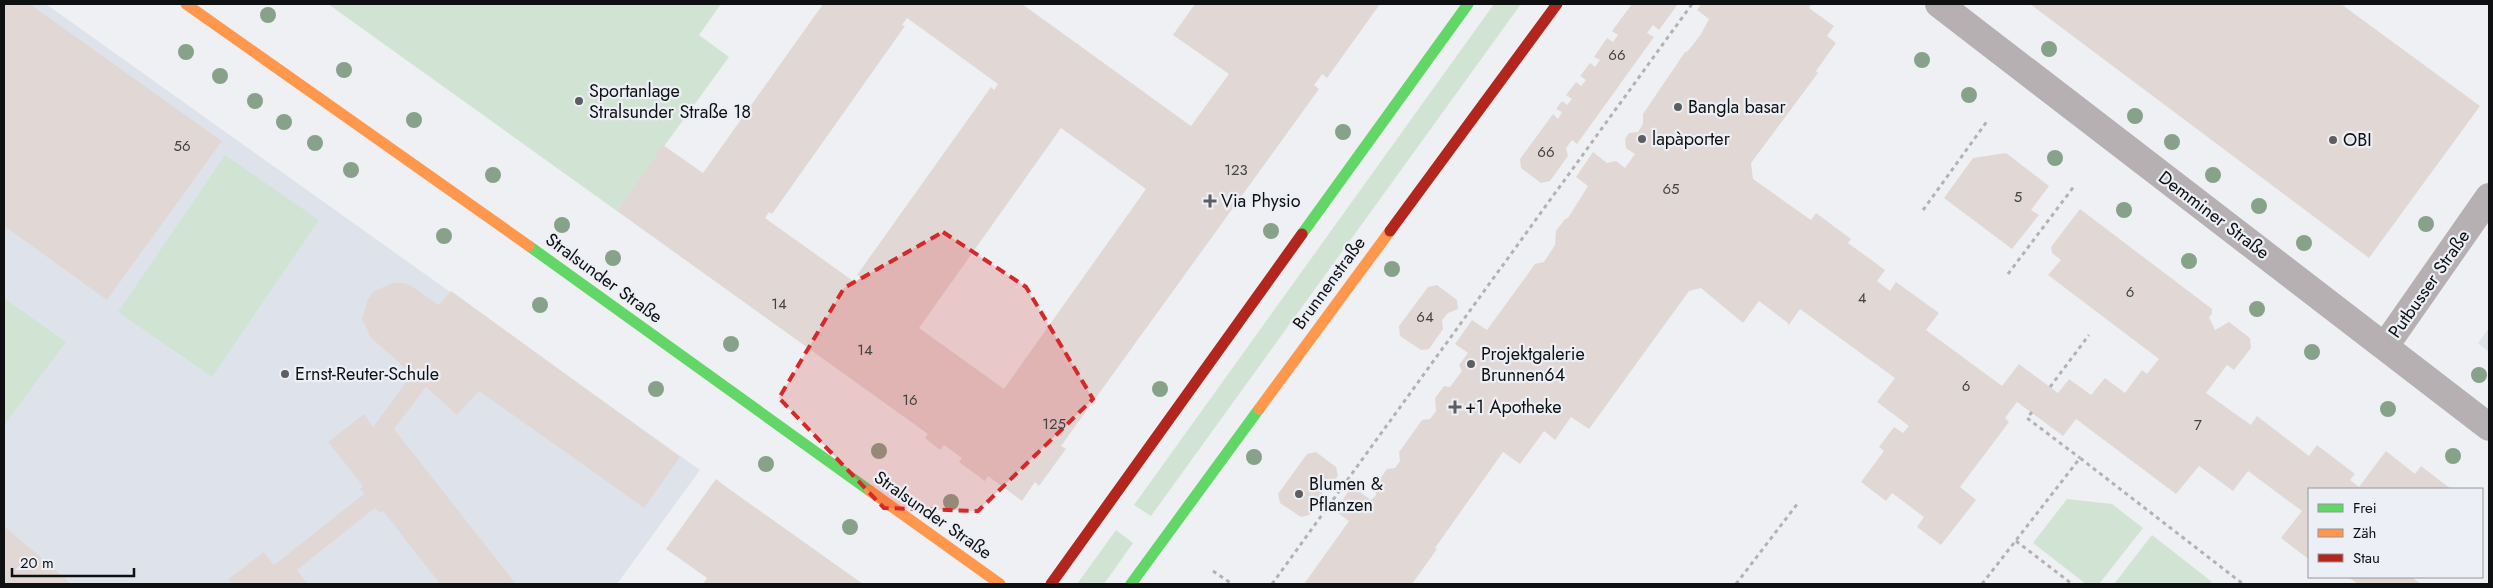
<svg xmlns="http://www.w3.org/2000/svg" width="2493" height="588" font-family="Jost,sans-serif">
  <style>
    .built { fill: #dee3eb }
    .green { fill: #d1e4d3 }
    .building { fill: #e1d8d6; fill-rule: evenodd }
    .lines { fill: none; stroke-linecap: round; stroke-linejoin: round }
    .path { stroke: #b4b1b3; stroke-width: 3; stroke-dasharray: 4 4; stroke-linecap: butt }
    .street { stroke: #b7b0b2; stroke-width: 28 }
    .fast { stroke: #63d668; stroke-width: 11 }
    .slow { stroke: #ff974d; stroke-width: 11 }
    .jam { stroke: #b3261e; stroke-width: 11 }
    .tree { fill: #86a289 }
    .marked { fill: #d62828; fill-opacity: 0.2; stroke: #d62828; stroke-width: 4; stroke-dasharray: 10 6; stroke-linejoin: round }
    .poi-dot { fill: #5d5e61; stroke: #eceff5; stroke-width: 2 }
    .labels { text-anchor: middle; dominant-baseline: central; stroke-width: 4.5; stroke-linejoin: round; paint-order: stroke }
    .number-label { font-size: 15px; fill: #444344 }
    .poi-label { font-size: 18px; fill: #0f1012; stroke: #eceff5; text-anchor: start }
    .street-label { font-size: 18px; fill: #0f1012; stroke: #eceff5 }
  </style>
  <rect width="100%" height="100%" fill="#eef0f3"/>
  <path class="built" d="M4,4H46L700,470L617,584H4Z
    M2489,328V352L2478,343Z"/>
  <path class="green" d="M328,4H721L699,35L729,57L617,211Z
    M1494,4H1521L1151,516L1134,505Z
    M225,155L319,220L212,377L118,312Z
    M4,298L66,342L4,425Z
    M2067,499L2112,504L2143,528L2099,584H2086L2033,543Z
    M1116,530L1133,543L1104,584H1077Z
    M2152,535L2212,582L2209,584H2114Z"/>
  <path class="building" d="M4,4H30L222,141L107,300L4,226Z
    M823,4H1022L1191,126L1229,74L1173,35L1195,4H1380L1327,78L1322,74L1318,80L1314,85L1319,89L1061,446L1066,449L1039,486L1035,482L1022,501L988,476L985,481L959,462L962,458L944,445L940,450L925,438L928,434L617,211L663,145L703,173ZM907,18L998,84L994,90L991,87L857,275L860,277L856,283L765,218L769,212L772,214L905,26L902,25ZM1061,128L1146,189L1004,389L919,328Z
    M1632,4H1678L1659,30L1653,25L1647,33L1654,37L1577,144L1572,140L1566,148L1568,156L1550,181L1541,183L1521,168L1520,159L1553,114L1558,119L1562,112L1556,109L1562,101L1567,105L1572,99L1566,95L1576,82L1581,86L1586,80L1580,76L1590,63L1595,67L1600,60L1594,57L1607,38L1613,42L1618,35L1612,31Z
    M1701,4H1811L1809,8L1834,26L1827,36L1836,43L1816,71L1818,73L1751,163L1753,179L1811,220L1816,213L1851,239L1848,243L1885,270L1877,281L1890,291L1896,282L1939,313L1926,330L2002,386L2019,364L2058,393L2069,379L2091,395L2105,378L2125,393L2142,370L2147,374L2159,359L2048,275L2061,260L2052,253L2051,247L2080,209L2212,309V314L2209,317L2215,330L2229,322L2250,338L2251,348L2234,370L2227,365L2206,393L2251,425L2257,416L2309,456L2317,445L2355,474L2350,480L2359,487L2386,451L2415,474L2421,466L2451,489H2309V556L2307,558L2281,538L2302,511L2248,471L2233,491L2199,466L2176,494L2076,419L2063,436L2017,402L2005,418L2009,422L1960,487L1976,500L1941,545L1917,527L1924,517L1892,493L1886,501L1861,482L1884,451L1879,447L1894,427L1903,433L1909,426L1877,402L1895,378L1800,309L1788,326V323L1759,301L1743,323L1701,288L1689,291L1589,429L1571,417L1555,440L1544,431L1520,464L1503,452L1435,548L1437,549L1412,584H1304L1349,521L1335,511L1352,486L1371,500L1376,495L1375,486L1387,469L1395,468L1400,461L1399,452L1402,448L1422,420L1430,419L1436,411L1435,398L1444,386L1450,387L1462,371L1459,365L1468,353L1455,344L1472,320L1487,330L1535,264L1544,262L1555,245L1556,231L1565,219L1568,218L1588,186L1576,177L1593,152L1607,163L1616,161L1625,168L1635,154L1626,148L1625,139L1629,133L1638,132L1643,124V114L1685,52L1688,51L1701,34L1709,19L1697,10Z
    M2030,4H2341L2480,106L2369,258Z
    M2006,153L2049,186L2031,210L2039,215L2012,249L1944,198L1973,158Z
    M393,283H405L413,287L439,305L451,291L680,457L644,508L479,391L457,415L426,387L394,429L516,584H440L383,511L379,513L375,508L297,570L308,584H232L228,579L264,552L274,565L364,494L360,489L363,486L328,442L364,414L373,427L412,374L371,338L362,319L368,299L374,291Z
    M1437,285L1457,300L1458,309L1448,313L1442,320L1443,329L1429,349L1421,350L1400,336L1399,326L1428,287Z
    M1316,452L1336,467L1338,476L1335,479H1326L1321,487L1323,496L1309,515L1301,517L1280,503L1278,494L1307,454Z
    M716,479L725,486L863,584H703L707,578L666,549Z
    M4,526L58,572L71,584H4Z
    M2348,577H2416L2414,579L2421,584H2358Z"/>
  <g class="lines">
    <path class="path" d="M1923,210L1988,120
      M2008,274L2075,185
      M2050,387L2089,335
      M2032,412L2027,418L2080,458
      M2016,541L2072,584
      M1213,571L1232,584
      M1272,584L1692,4
      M1736,584L1798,503
      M1982,584L2080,458L2243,584"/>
    <path class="street" d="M1939,4L2489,427
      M2385,346L2489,197"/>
    <path class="fast" d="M1302,234L1468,4
      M529,246L870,491
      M1131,584L1259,409"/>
    <path class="slow" d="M186,4L529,246
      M1259,409L1390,231
      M870,491L1000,584"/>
    <path class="jam" d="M1390,231L1557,4
      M1051,584L1302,234"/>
  </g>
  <g class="tree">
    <circle cx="268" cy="15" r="8"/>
    <circle cx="2049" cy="49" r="8"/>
    <circle cx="186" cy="52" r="8"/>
    <circle cx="1922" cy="60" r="8"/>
    <circle cx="344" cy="70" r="8"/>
    <circle cx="220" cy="76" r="8"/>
    <circle cx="1969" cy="95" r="8"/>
    <circle cx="255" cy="101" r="8"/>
    <circle cx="2135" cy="116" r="8"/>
    <circle cx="414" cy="120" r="8"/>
    <circle cx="284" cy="122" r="8"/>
    <circle cx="1343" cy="132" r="8"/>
    <circle cx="2172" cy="142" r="8"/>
    <circle cx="315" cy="143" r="8"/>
    <circle cx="2055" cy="158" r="8"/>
    <circle cx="351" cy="170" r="8"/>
    <circle cx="493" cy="175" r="8"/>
    <circle cx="2213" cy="175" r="8"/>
    <circle cx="2259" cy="206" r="8"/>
    <circle cx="2124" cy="210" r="8"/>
    <circle cx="2426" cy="224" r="8"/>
    <circle cx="562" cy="225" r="8"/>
    <circle cx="1271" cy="231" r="8"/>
    <circle cx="444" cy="236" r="8"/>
    <circle cx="2304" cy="243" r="8"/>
    <circle cx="613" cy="258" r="8"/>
    <circle cx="2189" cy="261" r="8"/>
    <circle cx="1392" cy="269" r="8"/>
    <circle cx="540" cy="305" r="8"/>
    <circle cx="2257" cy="309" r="8"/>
    <circle cx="731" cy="344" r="8"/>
    <circle cx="2312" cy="352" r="8"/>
    <circle cx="2479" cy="375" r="8"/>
    <circle cx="656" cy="389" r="8"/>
    <circle cx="1160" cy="389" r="8"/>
    <circle cx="2388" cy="409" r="8"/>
    <circle cx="879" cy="451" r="8"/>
    <circle cx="2453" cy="456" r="8"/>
    <circle cx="1254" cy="457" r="8"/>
    <circle cx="766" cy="464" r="8"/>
    <circle cx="951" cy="502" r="8"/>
    <circle cx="850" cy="527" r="8"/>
  </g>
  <path class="marked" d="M943,232L1026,287L1093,399L978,511L884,508L779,398L844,288Z"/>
  <g class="poi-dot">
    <circle cx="579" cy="101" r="5"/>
    <circle cx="1678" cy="107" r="5"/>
    <circle cx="1642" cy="139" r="5"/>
    <circle cx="2333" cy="140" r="5"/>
    <path d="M1207.5 193.5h5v5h5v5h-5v5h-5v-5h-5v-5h5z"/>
    <circle cx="1471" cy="364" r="5"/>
    <circle cx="285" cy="374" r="5"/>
    <path d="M1452.5 399.5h5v5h5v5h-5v5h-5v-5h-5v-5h5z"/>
    <circle cx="1299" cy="494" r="5"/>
  </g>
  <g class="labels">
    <g class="number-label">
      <text x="1617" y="55">66</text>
      <text x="182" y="146">56</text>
      <text x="1546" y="152">66</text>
      <text x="1236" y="170">123</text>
      <text x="1671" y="189">65</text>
      <text x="2018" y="197">5</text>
      <text x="2130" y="292">6</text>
      <text x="1862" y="298">4</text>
      <text x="779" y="304">14</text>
      <text x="1425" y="317">64</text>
      <text x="865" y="350">14</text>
      <text x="1966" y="386">6</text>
      <text x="910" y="400">16</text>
      <text x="1054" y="424">125</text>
      <text x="2198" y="425">7</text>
    </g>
    <g class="poi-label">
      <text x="589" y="91">Sportanlage<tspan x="589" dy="21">Stralsunder Straße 18</tspan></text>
      <text x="1688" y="107">Bangla basar</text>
      <text x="1652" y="139">lapàporter</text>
      <text x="2343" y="140">OBI</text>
      <text x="1221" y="201">Via Physio</text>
      <text x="1481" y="354">Projektgalerie<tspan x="1481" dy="21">Brunnen64</tspan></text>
      <text x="295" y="374">Ernst-Reuter-Schule</text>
      <text x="1465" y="407">+1 Apotheke</text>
      <text x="1309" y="484">Blumen &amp;<tspan x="1309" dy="21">Pflanzen</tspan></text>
    </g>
    <g class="street-label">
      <text transform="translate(2214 215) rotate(37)">Demminer Straße</text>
      <text transform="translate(604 278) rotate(36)">Stralsunder Straße</text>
      <text transform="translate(1329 283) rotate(-54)">Brunnenstraße</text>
      <text transform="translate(2429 284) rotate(-55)">Putbusser Straße</text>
      <text transform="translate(933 515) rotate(35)">Stralsunder Straße</text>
    </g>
  </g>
  <rect width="2493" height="588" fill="none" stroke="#0f1012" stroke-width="10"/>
  <rect x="2308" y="488" width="175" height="90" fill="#eceff5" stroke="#94969a"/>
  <rect x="2318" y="504" width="25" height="8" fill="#63d668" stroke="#94969a"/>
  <text x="2353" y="513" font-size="15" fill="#0f1012">Frei</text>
  <rect x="2318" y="529" width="25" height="8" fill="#ff974d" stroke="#94969a"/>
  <text x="2353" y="538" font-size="15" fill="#0f1012">Zäh</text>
  <rect x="2318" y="554" width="25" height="8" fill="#b3261e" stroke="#94969a"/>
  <text x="2353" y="563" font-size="15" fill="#0f1012">Stau</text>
  <path d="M12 568v8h122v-8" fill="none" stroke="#0f1012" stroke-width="2.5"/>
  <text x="20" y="568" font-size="15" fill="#0f1012" stroke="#eceff5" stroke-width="4" paint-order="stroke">20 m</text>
</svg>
